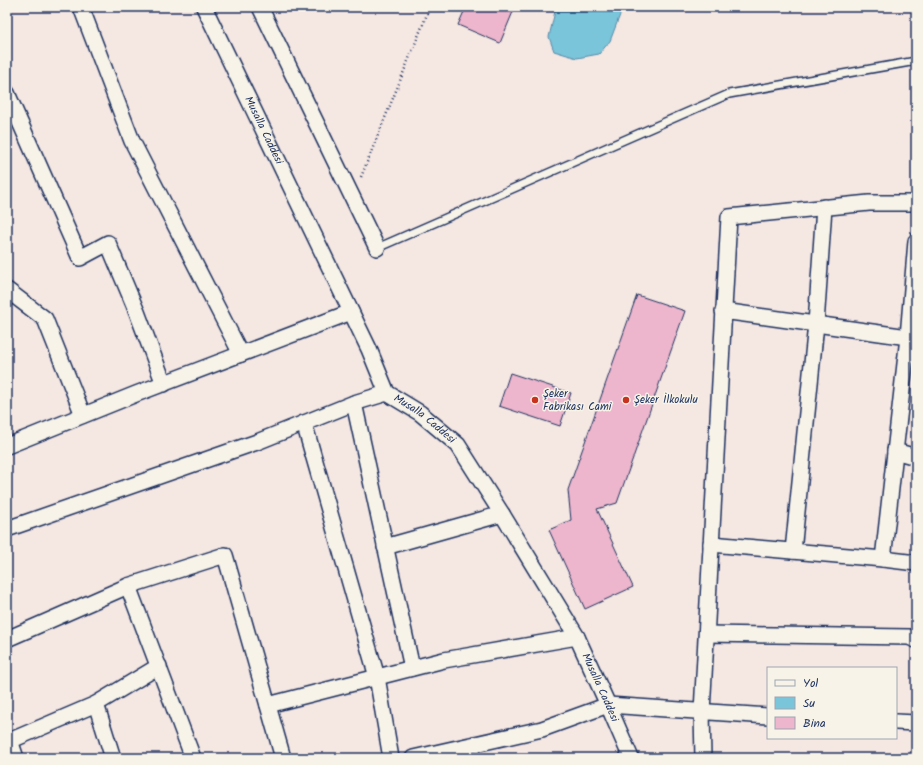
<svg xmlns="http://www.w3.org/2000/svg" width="923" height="765" font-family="Kalam,sans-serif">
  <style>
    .water { fill: #7ac5da; stroke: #5489a8 }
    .building { fill: #edb6cc; stroke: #1b2f5e }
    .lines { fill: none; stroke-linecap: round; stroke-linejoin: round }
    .service-casing { stroke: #1b2f5e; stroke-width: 10 }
    .minor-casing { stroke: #1b2f5e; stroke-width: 18 }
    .path { stroke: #1b2f5e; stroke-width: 2.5; stroke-dasharray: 1 3; stroke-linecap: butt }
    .service { stroke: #f7f3e8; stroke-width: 7 }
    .minor { stroke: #f7f3e8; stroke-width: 15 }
    .poi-dot { fill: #c8321e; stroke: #f7f3e8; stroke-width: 1.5 }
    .labels { text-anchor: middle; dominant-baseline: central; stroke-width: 3; stroke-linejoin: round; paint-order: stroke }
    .street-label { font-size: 11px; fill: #1b2f5e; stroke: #f7f3e8 }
    .poi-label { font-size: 11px; fill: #1b2f5e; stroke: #f7f3e8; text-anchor: start }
  </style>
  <rect width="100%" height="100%" fill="#f5e7e2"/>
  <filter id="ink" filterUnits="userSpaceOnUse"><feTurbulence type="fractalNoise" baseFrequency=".025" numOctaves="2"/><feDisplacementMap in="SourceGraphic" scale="8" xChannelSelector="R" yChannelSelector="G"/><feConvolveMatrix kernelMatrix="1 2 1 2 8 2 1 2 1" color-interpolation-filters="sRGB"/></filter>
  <g filter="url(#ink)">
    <path class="water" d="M556,7H623L610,41L599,54L577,58L554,51L549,37Z"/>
    <path class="building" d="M466,7H515L500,43L458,25Z
      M637,295L685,311L617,503L597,509L633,587L585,609L549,530L571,520L568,490Z
      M510,373L571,393L560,426L499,406Z"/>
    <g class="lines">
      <g class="service-casing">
        <path id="service" d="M377,248L729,94L916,61"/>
      </g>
      <g class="minor-casing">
        <g id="minor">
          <path d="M81,7L132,141L241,354"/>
          <path id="s1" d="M204,7L369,349L387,393L420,413L458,445L502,514L577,637L608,705L631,758"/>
          <path d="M260,7L377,248"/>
          <path d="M7,93L80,258L108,243L137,312L164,384"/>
          <path d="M7,290L45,319L83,415"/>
          <path d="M723,311L908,337"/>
          <path d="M354,403L412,668"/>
          <path d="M304,423L377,677L391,758"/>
          <path d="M7,446L136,394L351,312"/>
          <path d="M895,451L916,457"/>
          <path d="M7,529L257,442L354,403L387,393"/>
          <path d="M711,544L883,559L916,563"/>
          <path d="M385,547L502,514"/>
          <path d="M793,551L816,324L824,207"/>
          <path d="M883,559L908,337L916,241"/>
          <path d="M128,586L225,555L283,758"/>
          <path d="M707,634L909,637L916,640"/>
          <path d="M7,639L128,586L193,758"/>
          <path d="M96,704L113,758"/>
          <path d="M268,705L444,660L577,637"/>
          <path d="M896,722L916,723"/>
          <path d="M10,740L16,758"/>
          <path d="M7,742L96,704L159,666"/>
          <path d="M413,758L542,729L608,705L768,716"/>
          <path d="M703,758L702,712L729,217L869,203H916"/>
        </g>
      </g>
      <path class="path" d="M361,177L430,7"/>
      <use href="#service" class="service"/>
      <use href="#minor" class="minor"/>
    </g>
  </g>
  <g class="poi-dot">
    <circle cx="535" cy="400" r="4"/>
    <circle cx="626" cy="400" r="4"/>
  </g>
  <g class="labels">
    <g class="street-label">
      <text stroke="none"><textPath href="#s1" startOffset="137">Musalla Caddesi</textPath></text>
      <text stroke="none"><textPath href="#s1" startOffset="473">Musalla Caddesi</textPath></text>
      <text stroke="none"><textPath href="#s1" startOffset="797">Musalla Caddesi</textPath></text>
    </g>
    <g class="poi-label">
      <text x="543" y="394">Şeker<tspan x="543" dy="13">Fabrikası Cami</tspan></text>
      <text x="634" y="400">Şeker İlkokulu</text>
    </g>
  </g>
  <rect width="923" height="765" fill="none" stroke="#f7f3e8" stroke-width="24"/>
  <rect x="12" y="12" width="899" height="741" fill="none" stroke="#1b2f5e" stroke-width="1.5" filter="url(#ink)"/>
  <rect x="767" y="667" width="130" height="72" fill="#f7f3e8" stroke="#9fa5b1"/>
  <rect x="775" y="680" width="20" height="6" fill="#f7f3e8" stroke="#9fa5b1"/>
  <text x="803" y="687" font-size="12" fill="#1b2f5e">Yol</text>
  <rect x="775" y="697" width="20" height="12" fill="#7ac5da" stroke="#9fa5b1"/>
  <text x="803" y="707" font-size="12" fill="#1b2f5e">Su</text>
  <rect x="775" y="717" width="20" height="12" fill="#edb6cc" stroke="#9fa5b1"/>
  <text x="803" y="727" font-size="12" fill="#1b2f5e">Bina</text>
</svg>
